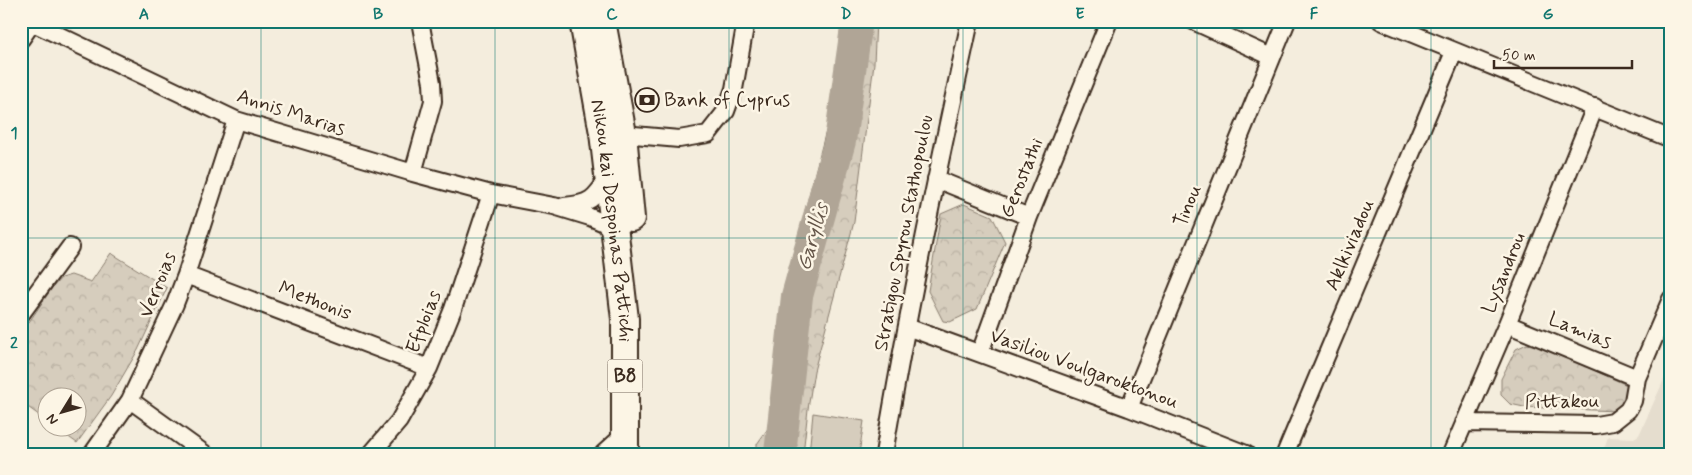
<svg xmlns="http://www.w3.org/2000/svg" width="1692" height="475" font-family="Mynerve,sans-serif">
  <style>
    .built { fill: #e5ddce }
    .green { fill: #d6cdbd; stroke: #887c6e }
    .forest { fill: url(#forest-crowns); stroke: #887c6e }
    .lines { fill: none; stroke-linecap: round; stroke-linejoin: round }
    .river { stroke: #b0a596; stroke-width: 32 }
    .street-casing { stroke: #3b2a1e; stroke-width: 20 }
    .primary-casing { stroke: #3b2a1e; stroke-width: 30 }
    .street { stroke: #fcf5e5; stroke-width: 16 }
    .primary { stroke: #fcf5e5; stroke-width: 26 }
    .grid { fill: none; stroke: #0f766e; stroke-width: 1; stroke-opacity: 0.55 }
    .labels { text-anchor: middle; dominant-baseline: central; stroke-width: 5; stroke-linejoin: round; paint-order: stroke }
    .shield { fill: #fcf5e5; stroke: #75675a; stroke-width: 1 }
    .shield-label { font-size: 19px; font-weight: bold; fill: #3b2a1e }
    .poi-label { font-size: 20px; fill: #3b2a1e; stroke: #fcf5e5; text-anchor: start }
    .street-label { font-size: 20px; fill: #3b2a1e; stroke: #fcf5e5 }
    .water-label { font-size: 21px; font-style: italic; fill: #645548; stroke: #fcf5e5 }
    .neatline { fill: none; stroke: #0f766e; stroke-width: 2 }
    .grid-label { font-size: 16px; text-anchor: middle; font-weight: bold; fill: #0f766e }
  </style>
  <defs>
    <pattern id="forest-crowns" width="20" height="18" patternUnits="userSpaceOnUse" patternTransform="scale(1.25)"><rect width="20" height="18" fill="#d6cdbd"/><path d="M2 6a3 3 0 1 1 6 0M12 15a3 3 0 1 1 6 0" fill="none" stroke="#b9b0a2"/></pattern>
  </defs>
  <rect width="100%" height="100%" fill="#f4eddd"/>
  <filter id="ink" filterUnits="userSpaceOnUse"><feTurbulence type="fractalNoise" baseFrequency=".02" numOctaves="2"/><feDisplacementMap in="SourceGraphic" scale="10" xChannelSelector="R" yChannelSelector="G"/><feConvolveMatrix kernelMatrix="1 2 1 2 8 2 1 2 1" color-interpolation-filters="sRGB"/></filter>
  <g filter="url(#ink)">
    <path class="built" d="M1671,364V454H1602L1608,437L1634,438L1639,435Z"/>
    <path class="green" d="M813,413L864,421L859,454H809Z"/>
    <path class="forest" d="M846,21H876L874,63L854,222L814,371L808,409L803,454H757V444L769,427L796,274L804,214L829,119Z
      M964,204L992,216L1005,242L977,309L950,322L943,321L928,291L941,214Z
      M111,253L167,288L138,350L111,396L77,443L56,428H78V398H48L47,421L21,402V334L52,288L61,278L71,275L91,282Z
      M1527,344L1537,346L1551,351L1629,386C1629,395 1622,404 1616,411L1524,407L1510,404L1501,395V379L1516,349Z"/>
    <g class="lines">
      <path class="river" d="M780,454L797,296L840,141L857,21"/>
      <g class="street-casing">
        <path id="street" d="M29,21L236,120L413,173L491,194L554,206L590,217L604,223L616,236
          M1193,21L1272,57
          M1381,21L1671,139
          M21,39L32,23
          M623,134L679,139L708,134L726,111L734,89L746,21
          M413,173L433,101L432,83L420,21
          M936,179L1029,217
          M564,206C591,204 594,199 609,177
          M186,275L429,368
          M21,314L70,247
          M1507,324L1637,378
          M907,327L1129,408L1246,454
          M980,353L1029,217L1109,21
          M130,400L205,454
          M1129,408L1287,21
          M1464,423L1596,425L1613,422L1628,410L1633,401L1637,378L1671,299
          M92,454L130,400L175,304L186,275L236,120
          M371,454L399,421L429,368L453,309L491,194
          M603,454L625,434
          M884,454C908,309 939,165 970,21
          M1285,454L1454,52
          M1451,454L1507,324L1595,107"/>
      </g>
      <g class="primary-casing">
        <g id="primary">
          <path id="s1" d="M583,21L603,133L625,319V454"/>
          <path d="M602,21L623,134L631,218"/>
        </g>
      </g>
      <use href="#street" class="street"/>
      <use href="#primary" class="primary"/>
    </g>
  </g>
  <path class="grid" d="M261,21V454M495,21V454M729,21V454M963,21V454M1197,21V454M1431,21V454M21,238H1671"/>
  <defs>
    <g id="bank-ring" transform="scale(1.25)"><circle r="9.5" fill="#fcf5e5" stroke="#3b2a1e" stroke-width="1.5"/><path d="M-6-4H6V4H-6ZM0-2.3a2.3 2.3 0 1 0 0 4.6a2.3 2.3 0 1 0 0-4.6Z" fill="#3b2a1e"/></g>
  </defs>
  <g fill-rule="evenodd">
    <use href="#bank-ring" x="647" y="100"/>
  </g>
  <g class="labels">
    <rect class="shield" x="607.5" y="359.5" width="35" height="33" rx="4"/>
    <g class="shield-label">
      <text x="625" y="376">B8</text>
    </g>
    <g class="poi-label">
      <text x="664" y="100">Bank of Cyprus</text>
    </g>
    <g class="street-label">
      <text transform="translate(291 113) rotate(18)">Annis Marias</text>
      <text transform="translate(1022 178) rotate(-68)">Gerostathi</text>
      <text transform="translate(1188 206) rotate(-68)">Tinou</text>
      <text stroke="none"><textPath href="#s1" startOffset="202">Nikou kai Despoinas Pattichi</textPath></text>
      <text transform="translate(904 233) rotate(-79)">Stratigou Spyrou Stathopoulou</text>
      <text transform="translate(1350 245) rotate(-67)">Aklkiviadou</text>
      <text transform="translate(1504 273) rotate(-68)">Lysandrou</text>
      <text transform="translate(158 285) rotate(-68)">Verroias</text>
      <text transform="translate(315 301) rotate(21)">Methonis</text>
      <text transform="translate(424 322) rotate(-69)">Efploias</text>
      <text transform="translate(1580 331) rotate(23)">Lamias</text>
      <text transform="translate(1084 369) rotate(20)">Vasiliou Voulgaroktonou</text>
      <text transform="translate(1562 402) rotate(-1)">Pittakou</text>
    </g>
    <g class="water-label">
      <text transform="translate(813 237) rotate(-74)">Garyllis</text>
    </g>
  </g>
  <rect width="1692" height="475" fill="none" stroke="#fcf5e5" stroke-width="55"/>
  <g transform="translate(62 412) rotate(233)"><circle r="24" fill="#fcf5e5" stroke="#afa495"/>
  <path d="M0-4L9 19L0 12L-9 19Z" fill="#3b2a1e"/>
  <text y="-8" font-size="14" font-weight="bold" text-anchor="middle" fill="#3b2a1e">N</text>
  </g>
  <path d="M1494 60v8h138v-8" fill="none" stroke="#3b2a1e" stroke-width="2.5"/>
  <text x="1502" y="60" font-size="15" fill="#3b2a1e" stroke="#fcf5e5" stroke-width="4" paint-order="stroke">50 m</text>
  <rect x="28" y="28" width="1636" height="420" class="neatline"/>
  <g class="grid-label">
    <text x="144" y="19">A</text>
    <text x="378" y="19">B</text>
    <text x="612" y="19">C</text>
    <text x="846" y="19">D</text>
    <text x="1080" y="19">E</text>
    <text x="1314" y="19">F</text>
    <text x="1548" y="19">G</text>
    <text x="14" y="138">1</text>
    <text x="14" y="348">2</text>
  </g>
</svg>
